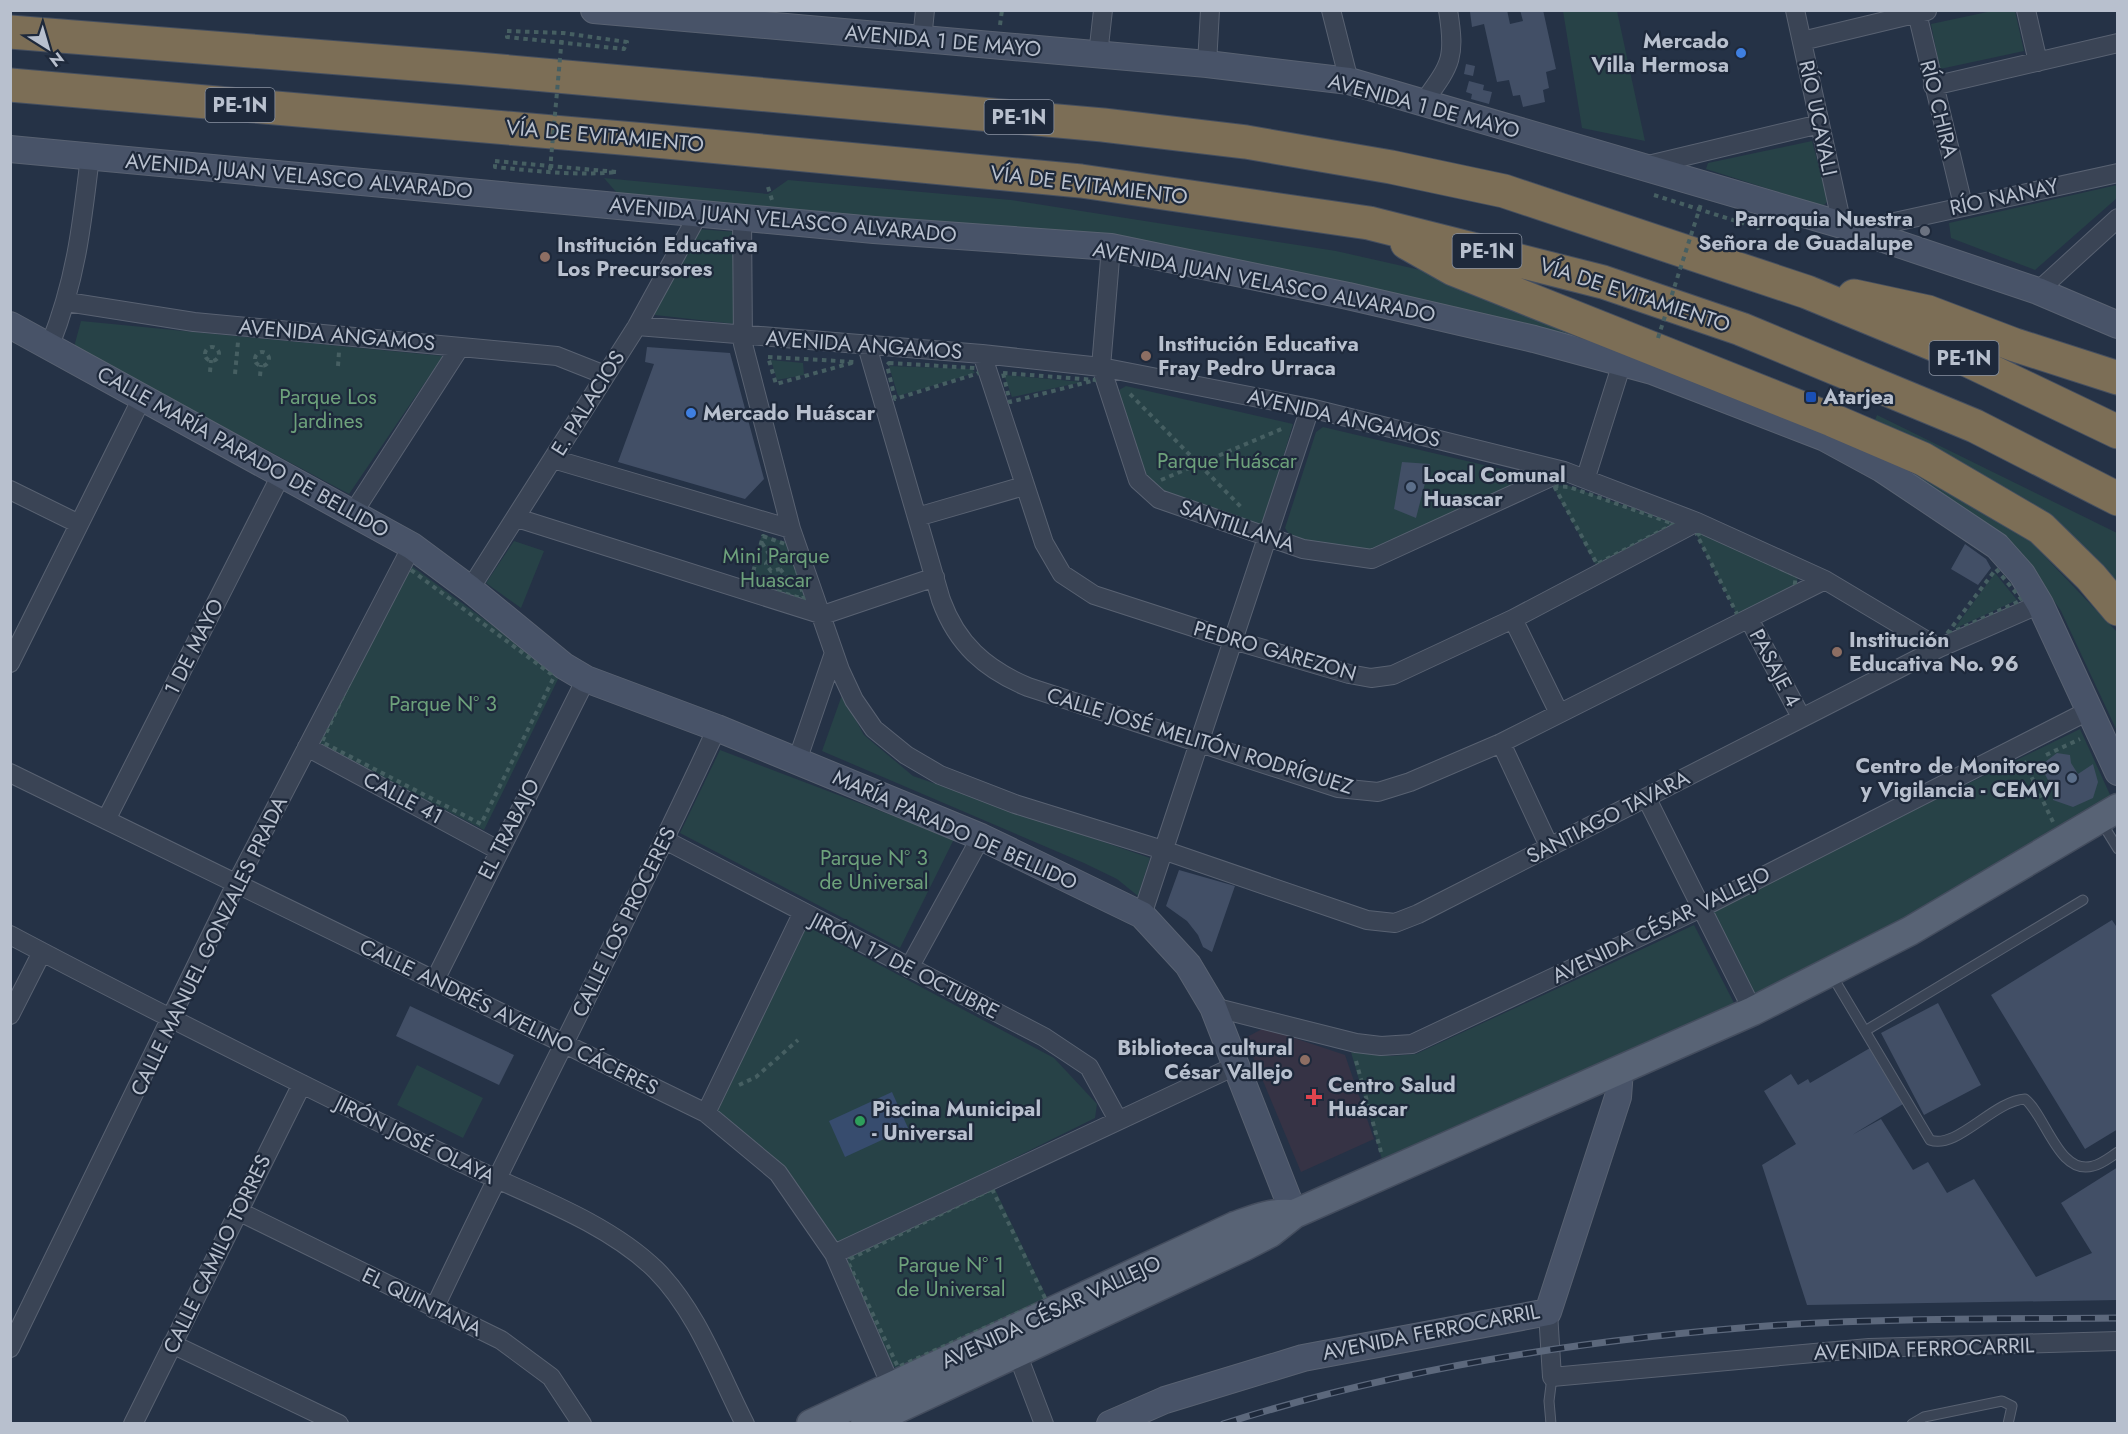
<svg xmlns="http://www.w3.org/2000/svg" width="2128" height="1434" font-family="Jost,sans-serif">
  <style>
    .medical { fill: #363345 }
    .green { fill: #274247 }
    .water { fill: #374c6e }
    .building { fill: #424f66 }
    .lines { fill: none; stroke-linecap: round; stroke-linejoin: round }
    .lane-casing { stroke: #596272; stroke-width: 11 }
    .street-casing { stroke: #596272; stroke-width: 20 }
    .secondary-casing { stroke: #596272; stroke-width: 28 }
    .primary-casing { stroke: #444d5e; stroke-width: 31 }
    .highway-casing { stroke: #454f60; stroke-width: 35 }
    .path { stroke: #465f62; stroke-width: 4; stroke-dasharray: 4.5 4.5; stroke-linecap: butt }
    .lane { stroke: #3a4455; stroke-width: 9 }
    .street { stroke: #3a4455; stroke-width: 18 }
    .secondary { stroke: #485368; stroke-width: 26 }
    .primary { stroke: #586375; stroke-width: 28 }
    .highway { stroke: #7c6e56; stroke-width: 33 }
    .rail-casing { stroke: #5c687c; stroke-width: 7 }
    .rail { stroke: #1e293b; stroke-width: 4.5; stroke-dasharray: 14; stroke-linecap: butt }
    .path-bridge { stroke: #465f62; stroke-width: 4; stroke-dasharray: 4.5 4.5; stroke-linecap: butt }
    .shop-dot { fill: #3f7fe0; stroke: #1e293b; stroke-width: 2 }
    .worship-dot { fill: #6b7280; stroke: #1e293b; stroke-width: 2 }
    .education-dot { fill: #8d6e63; stroke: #1e293b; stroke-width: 2 }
    .transit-dot { fill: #1a4fb4; stroke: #1e293b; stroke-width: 2 }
    .service-dot { fill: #5c6f8a; stroke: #1e293b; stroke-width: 2 }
    .health-dot { fill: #e0444e; stroke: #1e293b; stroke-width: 2 }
    .leisure-dot { fill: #2e9e5b; stroke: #1e293b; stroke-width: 2 }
    .labels { text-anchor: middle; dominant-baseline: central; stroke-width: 4.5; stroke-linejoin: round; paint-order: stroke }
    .shield { fill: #1e293b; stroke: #8a93a2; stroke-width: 1.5 }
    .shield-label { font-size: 20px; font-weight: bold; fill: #b8c0ce }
    .street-label { font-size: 21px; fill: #b8c0ce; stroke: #1e293b }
    .poi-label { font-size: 21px; font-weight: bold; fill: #b8c0ce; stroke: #1e293b; text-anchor: start }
    .park-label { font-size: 21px; fill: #6da17b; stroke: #1e293b }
  </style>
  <rect width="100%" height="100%" fill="#253246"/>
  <path class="medical" d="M1264,1028L1345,1055L1374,1139L1301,1172L1245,1038Z"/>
  <path class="green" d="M1563,11H1617L1645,141L1582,128Z
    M1992,11H2015L2024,51L1940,69L1931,24Z
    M1812,141L1828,201L1823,206L1706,169L1708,163Z
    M604,178L768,194L788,180L1011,200L1336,251L1438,274L1534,305L1607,349L1342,283L1096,233L771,210L617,193Z
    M2117,185V198L2035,270L1951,238L1949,223Z
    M697,229L737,232L735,324L655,315L654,311L687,255Z
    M81,321L443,356L349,494L74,347Z
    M771,360L803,363L804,375L777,380Z
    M889,366L972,369L975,373L898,396Z
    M1004,375L1083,382L1012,397Z
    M1126,386L1293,424L1262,528L1162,493C1133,469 1128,425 1119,390Z
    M1877,415L2117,533V595L1872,428Z
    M1323,427L1526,475L1529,479L1376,552L1312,545L1290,536L1285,528L1316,432Z
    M1901,465L2011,521L2117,632V731L2061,611L2021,552Z
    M1552,485L1569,486L1675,524L1596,565Z
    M1702,531L1798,574L1796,591L1738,617L1696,534Z
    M762,534L792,545L806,600L748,583Z
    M514,541L544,551L521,608L486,583Z
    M409,564L560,675L484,830L319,744Z
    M1995,573L2017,600L1954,629Z
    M842,695L864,735L913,776L1150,858L1138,896L1117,879L1084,863L822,751Z
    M2080,729L2112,799L1925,916L1757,999L1712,911L1715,907Z
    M720,750L954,839L900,948L680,833Z
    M803,924L1054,1058L1097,1104L1095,1118L837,1246L782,1166L713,1107Z
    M1694,925L1734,1003L1733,1009L1383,1163L1351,1052L1392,1056L1416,1054Z
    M417,1065L483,1098L463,1138L397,1105Z
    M994,1187L1049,1302L901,1370L892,1366L846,1266L848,1258Z"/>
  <path class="water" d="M892,1092L908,1128L845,1157L829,1121Z"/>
  <path class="building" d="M1477,10H1507L1510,24L1523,21L1520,10H1543L1556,69L1546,72L1549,88L1543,90L1545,102L1523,107L1520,95L1513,96L1509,80L1497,82L1484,24L1472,27L1470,12Z
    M1466,64L1475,66L1473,76L1464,74Z
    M1469,81L1484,85L1483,90L1492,92L1489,104L1471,99L1472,94L1466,92Z
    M647,347L730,353L764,479L745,499L618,462L654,364L645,362Z
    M1402,462L1430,464L1416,518L1394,509Z
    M1965,544L1986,559L1991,568L1978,585L1951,569Z
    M2057,753L2070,755L2071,763L2078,774L2093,764L2098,782L2093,798L2073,807L2053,800V789L2042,769L2045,762Z
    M1179,870L1235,886L1212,952L1203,947L1198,935L1187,921L1166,906Z
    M2112,920L2118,929V1129L2085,1149L1991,995Z
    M1938,1003L1981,1085L1924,1115L1881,1033Z
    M410,1006L514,1055L499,1085L396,1036Z
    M1870,1048L1903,1104L1852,1135L1881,1119L1913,1170L1928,1162L1947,1193L1974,1179L2036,1277L2092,1253L2061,1203L2118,1167V1300L1807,1305L1762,1165L1796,1144L1764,1091L1791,1074L1798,1085L1808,1079L1810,1083Z"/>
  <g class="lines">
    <g class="lane-casing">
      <path id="lane" d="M2102,823L2118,849
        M1831,974L1865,1031L2083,900
        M1865,1031L1930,1140C1957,1150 1993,1101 2025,1099C2046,1116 2059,1176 2093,1166C2102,1164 2110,1157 2118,1152
        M1551,1424L1549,1401L1552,1377
        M1912,1424L1924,1417L2002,1401L2012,1406L2008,1424"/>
    </g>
    <g class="street-casing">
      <path id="street" d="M1331,10L1349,81
        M1795,10L1842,225
        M2026,10L2038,62
        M1917,13L1963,205
        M922,40L925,10
        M1802,41L1927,11
        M1098,55L1103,10
        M1207,64L1210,10
        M1933,86L2118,43
        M1423,103C1451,64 1456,59 1448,10
        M1644,166L1820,124
        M742,217L743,344L791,529L840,670L854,700L874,729L906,755L940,775L1015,804L1163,850L1367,920L1395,923L1418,914L1939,648L2040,604
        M1858,230L2118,173
        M1111,247L1101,367L1138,480L1159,499L1303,549L1372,559L1564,471
        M2038,291L2118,218
        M67,302L194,322L557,356L605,375
        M637,326L982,354L1101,367L1310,408L1564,471L1697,522L1825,580L1939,648
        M50,345C76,280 82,225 90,156
        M867,346L941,600C957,644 985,669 1028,687L1338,788L1378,792L1410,782L1501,743L1825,580
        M982,354L1044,543L1062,574L1094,595L1233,640L1349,674L1371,678L1393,675L1513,619L1697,522
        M553,459L791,529
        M1586,477L1622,363
        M10,490L79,524
        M353,513L460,347
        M917,517L1024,486
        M517,518L823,615L935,577
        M470,589L637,326L699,213
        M1513,619L1559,713
        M1749,619L1801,717
        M10,663L143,396
        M1501,743L1549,846
        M307,747L498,850
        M797,761L834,653
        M10,773L706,1113L778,1173L834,1254L895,1395
        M1647,799L1753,1011
        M106,820L282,473
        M665,840L1044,1037L1089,1067L1118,1120
        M1142,915L1310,408
        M10,935C157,1013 305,1086 454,1159C520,1192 604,1219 656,1270C697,1311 719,1373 745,1424
        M909,968L981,837
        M435,980L586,679
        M1213,1007L1356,1043L1381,1046L1412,1044L1703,907L2090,710
        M10,1015L42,952
        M706,1113L802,914
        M238,1211L501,1340L551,1377L582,1424
        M834,1254L1235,1066
        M434,1309C526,1114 627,924 717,728
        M1548,1312L1552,1377L1869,1348L2118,1341
        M172,1344L339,1424
        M10,1348L236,884L412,546
        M1017,1353L1044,1424
        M133,1424L302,1084"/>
    </g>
    <g class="secondary-casing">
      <path id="secondary" d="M594,10L1207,64L1349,81L1842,225L2038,291L2118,325
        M10,149L874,230L1111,247L1348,296L1534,339L1652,371L1825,438L1882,469L1997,546L2022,574L2040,604L2118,772
        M10,325L412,546L470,589L564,666L586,679L717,728L981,837L1142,915L1188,965L1213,1007L1294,1214
        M1110,1424L1165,1400L1303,1358L1548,1312L1618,1097L1620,1070"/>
    </g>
    <g class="primary-casing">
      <path id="primary" d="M811,1424L1235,1226C1255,1219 1271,1212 1292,1214
        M865,1424L1243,1247L1270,1233L1294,1214L1753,1011L1910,931L2118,808"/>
    </g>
    <g class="highway-casing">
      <path id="highway" d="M10,32L466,68L1103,125L1246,142L1391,167L1504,191L1807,292L1938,346L2118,432
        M10,85L645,140L1081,181L1369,223L1603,282L1741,329L1975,426L2118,499
        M1407,243L1453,269L1832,420L1923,459L2041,528L2091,577L2118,609
        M1854,296L1928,312L2015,345L2118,378"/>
    </g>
    <path class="path" d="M1000,25L1002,10
      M507,31L563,33L627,42L624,49L507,37Z
      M495,161L617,172C576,176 536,171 495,167Z
      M768,187L772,200
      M1654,195L1758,228L1760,222
      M205 354a7 7 0 1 1 14 0a7 7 0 1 1-14 0Z
      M255 359a7 7 0 1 1 14 0a7 7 0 1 1-14 0Z
      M768,357L855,362L776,384Z
      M889,363L975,368L979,373L895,399L887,365Z
      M338,366L339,352
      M210,372L211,360
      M1003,373L1096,380L1010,402Z
      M235,374L238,342
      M260,376L261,365
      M1130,394L1242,508
      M1161,480L1284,428
      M1554,486L1569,487L1674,524L1597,564Z
      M1703,532L1796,575L1794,590L1738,616L1697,535Z
      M763,536L791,546L804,599L750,583Z
      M762,543L771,557L779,558L781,561L780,569L771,571L766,564L771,557
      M780,569L789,580
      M1996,569L2022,600L1946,635Z
      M411,570L551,674L553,679L481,824L322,742L400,572Z
      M2046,755L2080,739
      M2024,761L2053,822
      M1356,1061L1381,1152
      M739,1085L756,1077L798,1040
      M992,1189L1046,1300L898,1367L849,1264L850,1259Z"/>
    <use href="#lane" class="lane"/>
    <use href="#street" class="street"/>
    <use href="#secondary" class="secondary"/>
    <use href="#primary" class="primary"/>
    <use href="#highway" class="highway"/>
    <g class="rail-casing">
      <path id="rail" d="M1223,1424C1402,1367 1594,1338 1781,1325C1893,1318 2006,1319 2118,1318"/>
    </g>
    <use href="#rail" class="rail"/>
    <path class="path-bridge" d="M550,170L562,36
      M1658,338L1701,204"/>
  </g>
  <g class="shop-dot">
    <circle cx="1741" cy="53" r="6"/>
    <circle cx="691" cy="413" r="6"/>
  </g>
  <circle class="worship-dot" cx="1925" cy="231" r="6"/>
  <g class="education-dot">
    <circle cx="545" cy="257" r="6"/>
    <circle cx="1146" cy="356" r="6"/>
    <circle cx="1837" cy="652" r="6"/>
    <circle cx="1305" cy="1060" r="6"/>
  </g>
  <rect class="transit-dot" x="1805" y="391" width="12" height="12" rx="3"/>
  <g class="service-dot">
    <circle cx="1411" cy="487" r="6"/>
    <circle cx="2072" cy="778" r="6"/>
  </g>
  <path class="health-dot" d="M1311 1088h6v6h6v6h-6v6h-6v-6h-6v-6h6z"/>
  <circle class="leisure-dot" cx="860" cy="1121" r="6"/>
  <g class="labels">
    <g class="shield">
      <rect x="205.5" y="88" width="69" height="34" rx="4.5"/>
      <rect x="984.5" y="100" width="69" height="34" rx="4.5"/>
      <rect x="1452.5" y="234" width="69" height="34" rx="4.5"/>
      <rect x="1929.5" y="341" width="69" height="34" rx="4.5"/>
    </g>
    <g class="shield-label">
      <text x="240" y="105">PE-1N</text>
      <text x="1019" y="117">PE-1N</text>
      <text x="1487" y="251">PE-1N</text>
      <text x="1964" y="358">PE-1N</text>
    </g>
    <g class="street-label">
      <text transform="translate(943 41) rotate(5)">AVENIDA 1 DE MAYO</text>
      <text transform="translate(1424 106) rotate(15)">AVENIDA 1 DE MAYO</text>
      <text transform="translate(1939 109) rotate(76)">RÍO CHIRA</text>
      <text transform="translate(1818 118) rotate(78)">RÍO UCAYALI</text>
      <text transform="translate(605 136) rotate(5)">VÍA DE EVITAMIENTO</text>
      <text transform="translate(299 176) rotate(5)">AVENIDA JUAN VELASCO ALVARADO</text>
      <text transform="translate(1089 185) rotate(7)">VÍA DE EVITAMIENTO</text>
      <text transform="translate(2004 197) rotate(-12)">RÍO NANAY</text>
      <text transform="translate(783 220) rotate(5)">AVENIDA JUAN VELASCO ALVARADO</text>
      <text transform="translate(1264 282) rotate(11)">AVENIDA JUAN VELASCO ALVARADO</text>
      <text transform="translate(1635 295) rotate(18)">VÍA DE EVITAMIENTO</text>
      <text transform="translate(337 335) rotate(5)">AVENIDA ANGAMOS</text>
      <text transform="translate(864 345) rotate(4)">AVENIDA ANGAMOS</text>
      <text transform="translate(588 403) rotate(-58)">E. PALACIOS</text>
      <text transform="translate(1344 418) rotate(13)">AVENIDA ANGAMOS</text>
      <text transform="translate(243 452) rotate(29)">CALLE MARÍA PARADO DE BELLIDO</text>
      <text transform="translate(1237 526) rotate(19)">SANTILLANA</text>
      <text transform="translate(194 647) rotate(-63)">1 DE MAYO</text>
      <text transform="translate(1275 651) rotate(16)">PEDRO GAREZON</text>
      <text transform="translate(1775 668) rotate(62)">PASAJE 4</text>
      <text transform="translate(1200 741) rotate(17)">CALLE JOSÉ MELITÓN RODRÍGUEZ</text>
      <text transform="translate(403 798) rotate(28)">CALLE 41</text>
      <text transform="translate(1608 817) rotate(-27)">SANTIAGO TAVARA</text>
      <text transform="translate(509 829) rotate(-63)">EL TRABAJO</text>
      <text transform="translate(955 830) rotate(24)">MARÍA PARADO DE BELLIDO</text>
      <text transform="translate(624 922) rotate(-64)">CALLE LOS PROCERES</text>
      <text transform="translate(1661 925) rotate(-26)">AVENIDA CÉSAR VALLEJO</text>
      <text transform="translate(209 946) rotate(-64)">CALLE MANUEL GONZALES PRADA</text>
      <text transform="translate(905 966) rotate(27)">JIRÓN 17 DE OCTUBRE</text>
      <text transform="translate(509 1017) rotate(26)">CALLE ANDRÉS AVELINO CÁCERES</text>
      <text transform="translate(415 1140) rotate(26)">JIRÓN JOSÉ OLAYA</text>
      <text transform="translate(217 1254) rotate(-64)">CALLE CAMILO TORRES</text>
      <text transform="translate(422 1302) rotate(26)">EL QUINTANA</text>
      <text transform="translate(1051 1312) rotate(-25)">AVENIDA CÉSAR VALLEJO</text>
      <text transform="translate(1431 1332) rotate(-11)">AVENIDA FERROCARRIL</text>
      <text transform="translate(1924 1349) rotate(-2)">AVENIDA FERROCARRIL</text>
    </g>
    <g class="poi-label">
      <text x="1729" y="41" text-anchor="end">Mercado<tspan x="1729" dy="24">Villa Hermosa</tspan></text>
      <text x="1913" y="219" text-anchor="end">Parroquia Nuestra<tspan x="1913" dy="24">Señora de Guadalupe</tspan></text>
      <text x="557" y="245">Institución Educativa<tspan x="557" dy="24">Los Precursores</tspan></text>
      <text x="1158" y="344">Institución Educativa<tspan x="1158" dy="24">Fray Pedro Urraca</tspan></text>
      <text x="1823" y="397">Atarjea</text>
      <text x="703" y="413">Mercado Huáscar</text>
      <text x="1423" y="475">Local Comunal<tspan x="1423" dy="24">Huascar</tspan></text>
      <text x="1849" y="640">Institución<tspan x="1849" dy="24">Educativa No. 96</tspan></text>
      <text x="2060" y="766" text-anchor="end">Centro de Monitoreo<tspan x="2060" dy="24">y Vigilancia - CEMVI</tspan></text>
      <text x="1293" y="1048" text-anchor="end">Biblioteca cultural<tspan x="1293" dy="24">César Vallejo</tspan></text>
      <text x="1328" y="1085">Centro Salud<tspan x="1328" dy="24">Huáscar</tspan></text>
      <text x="872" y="1109">Piscina Municipal<tspan x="872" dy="24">- Universal</tspan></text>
    </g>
    <g class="park-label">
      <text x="328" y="397">Parque Los<tspan x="328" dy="24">Jardines</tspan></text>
      <text x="1227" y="461">Parque Huáscar</text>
      <text x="776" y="556">Mini Parque<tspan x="776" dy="24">Huascar</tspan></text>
      <text x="443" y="704">Parque Nº 3</text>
      <text x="874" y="858">Parque Nº 3<tspan x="874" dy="24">de Universal</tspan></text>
      <text x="951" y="1265">Parque Nº 1<tspan x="951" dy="24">de Universal</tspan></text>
    </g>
  </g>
  <rect width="2128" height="1434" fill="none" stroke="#b8c0ce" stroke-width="24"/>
  <g transform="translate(48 48) rotate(143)" stroke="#1e293b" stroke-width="4.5" paint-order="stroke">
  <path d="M0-4.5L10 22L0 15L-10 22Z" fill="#b8c0ce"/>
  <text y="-9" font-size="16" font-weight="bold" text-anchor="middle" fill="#b8c0ce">N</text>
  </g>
</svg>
